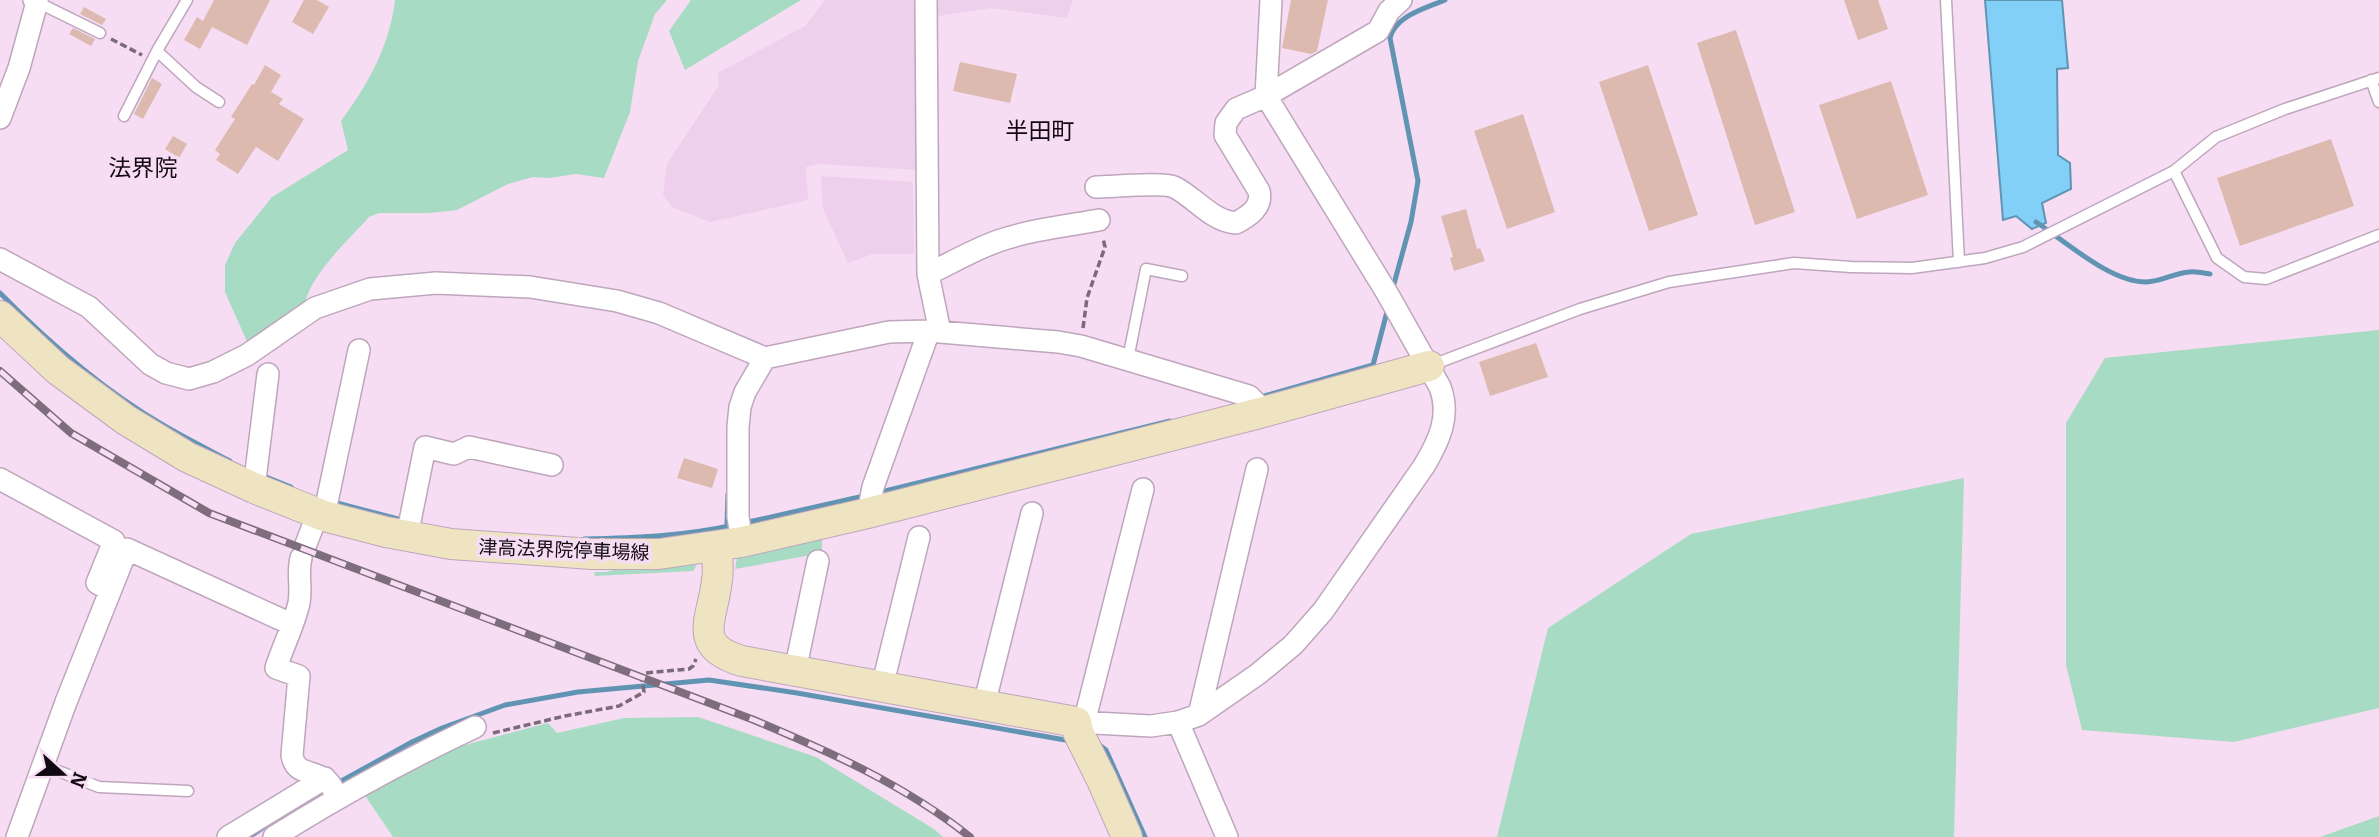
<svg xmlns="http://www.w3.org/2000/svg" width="2379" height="837" font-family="Bitter,'Noto Sans JP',serif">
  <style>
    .built { fill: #eecfec }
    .green { fill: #a8dbc3 }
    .water { fill: #82cff7; stroke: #6094b2; stroke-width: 2 }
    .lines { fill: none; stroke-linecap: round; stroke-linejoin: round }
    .stream { stroke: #6094b2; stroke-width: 5 }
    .building { fill: #dcbab0 }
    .lane-casing { stroke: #bea6bc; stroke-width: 13 }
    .street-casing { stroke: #bea6bc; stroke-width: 24 }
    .secondary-casing { stroke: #bea6bc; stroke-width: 32 }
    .path { stroke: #7b6b7a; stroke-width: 3.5; stroke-dasharray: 7 3.5; stroke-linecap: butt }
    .lane { stroke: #fff; stroke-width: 10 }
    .street { stroke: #fff; stroke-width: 21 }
    .secondary { stroke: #eee4c1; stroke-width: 30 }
    .rail-casing { stroke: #7d6d7d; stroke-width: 8 }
    .rail { stroke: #f6ddf4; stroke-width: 5; stroke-dasharray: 16; stroke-linecap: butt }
    .labels { text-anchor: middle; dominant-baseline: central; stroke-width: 7; stroke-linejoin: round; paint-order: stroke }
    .street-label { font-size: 19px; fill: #110911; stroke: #f6ddf4 }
    .quarter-label { font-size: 23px; fill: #110911; stroke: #f6ddf4 }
  </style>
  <rect width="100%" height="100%" fill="#f6ddf4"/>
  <path class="built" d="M825,0H918L919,170L819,164L806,167L808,200L710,222L672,207L663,194L667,164L719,85L718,73L805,26Z
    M937,0H1073L1067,18L991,8L938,16Z
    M821,176L913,182L914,254H873L848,263L823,209Z"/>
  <path class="green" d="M395,0H667L655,14L638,61L630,112L604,178L576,174L550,178L533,177L508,184L457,210L430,213H379L369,217C348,241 307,277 304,309L249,346L225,292V265L235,243L272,197L348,150L341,121C368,85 390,45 395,0Z
    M691,0H801L685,70L669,31Z
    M2379,330V708L2234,742L2082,730L2066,665V423L2105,358Z
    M1964,478L1954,837H1497L1548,628L1691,534Z
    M822,534V553L735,569L738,552Z
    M693,561L696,567L693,571L595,576L594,572H607L634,564Z
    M698,717L816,757L934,829L943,837H393L362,791L431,754L548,723L557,733L624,718Z
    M2379,816V837H2320Z"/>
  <path class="water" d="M1985,0H2062L2068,68L2057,69L2058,155L2070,163L2071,189L2042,203L2046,223L2032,229L2016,216L2003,220Z"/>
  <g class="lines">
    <path class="stream" d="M2036,222C2065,241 2110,282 2146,282C2161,282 2174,273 2189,272C2195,271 2204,273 2210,274
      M1392,291L1411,222L1418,181L1390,38C1395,16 1426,8 1445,0
      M0,293C49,343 103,390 163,425C185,438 207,449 230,461
      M1257,398L1373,365L1388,308
      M261,475L291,487
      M877,493L1170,421
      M333,502L398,519
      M744,523L864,496
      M727,526L728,494
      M584,539C635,538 685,536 734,525
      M1098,744L1106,750L1145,837
      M336,784L412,742L442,728L505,705L578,692L709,680L797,693L1071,741
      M249,837L264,827"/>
  </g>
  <path class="building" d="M214,0H270L247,45L212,27L200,49L184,40L197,17L203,21Z
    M304,0H317L329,7L313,34L292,22Z
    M1291,0H1328L1317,51L1311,54L1282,48Z
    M1844,0H1878L1888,29L1858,40Z
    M84,7L106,19L102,25L80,14Z
    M73,28L95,39L91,46L69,34Z
    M1736,30L1795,212L1755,225L1697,43Z
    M960,62L1017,74L1010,103L953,91Z
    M265,65L281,75L271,92L283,99L279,104L304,119L278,161L256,147L238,174L216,160L220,154L215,150L235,119L231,117L252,84L254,85Z
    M1648,65L1698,215L1649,231L1599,82Z
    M152,78L162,84L143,119L134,114Z
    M1891,81L1928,195L1857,219L1819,105Z
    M1523,114L1555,212L1507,229L1474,131Z
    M173,136L187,144L179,158L165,149Z
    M2331,139L2354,206L2240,246L2217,178Z
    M1466,209L1477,249L1480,248L1485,261L1454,271L1450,258L1453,257L1441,216Z
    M1536,343L1548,377L1490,396L1479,362Z
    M684,458L718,469L712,488L677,478Z"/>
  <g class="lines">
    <g class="lane-casing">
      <path id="lane" d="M1946,0L1959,262
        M37,2L100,33
        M157,51L196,87L219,102
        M2371,80L2379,102
        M124,116L158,49L187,0
        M2174,171L2217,258L2244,277L2266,279L2379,235
        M1128,359L1146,269L1182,276
        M1432,365L1580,309L1669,282L1794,263L1851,267L1912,268L1985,258L2023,247L2174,171L2216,137L2285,109L2379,78
        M43,765L99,787L188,791"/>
    </g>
    <g class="street-casing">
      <path id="street" d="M926,0L928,274L940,332
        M0,118L19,68L37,2L34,0
        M1096,187C1110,187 1163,182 1174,187C1195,197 1211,221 1236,223C1249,216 1263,207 1259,191L1225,135L1226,123L1236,109L1266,96L1271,0
        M0,259L89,307L150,364L166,373L189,379L213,372L247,355L315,308L370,289L436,283L530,287L617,301L659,313L765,358L889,332L929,331L1058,342L1081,346L1249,396L1256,403L1260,413
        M928,274C951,263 973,250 998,241C1030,230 1065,226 1099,220
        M0,479L114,541L97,583L110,590
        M254,488L268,374
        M868,513L873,487L929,331
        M324,516L359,350
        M407,536L425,447L454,454L469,447L552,465
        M742,542L738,517V427L740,407L745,392L765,358
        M306,544L318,513
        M301,558C297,574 302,587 299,603C294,625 283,646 276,668L299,676L292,755C295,774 309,770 323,778C330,781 334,791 337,797
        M795,671L818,561
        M882,687L919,537
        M984,705L1032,513
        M1199,715L1257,469
        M1076,722L1151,726L1178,722L1199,715L1258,674L1293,645L1323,611L1424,466C1439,441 1451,416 1440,387L1387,293L1266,96L1378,31L1389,11L1401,0
        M1178,722L1227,837
        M1084,723L1143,489
        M17,837L66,702L127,549L291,624
        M228,837L325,778
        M274,837C339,796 405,760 475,727"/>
    </g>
    <g class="secondary-casing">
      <path id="secondary" d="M0,316L58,370L126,420L187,457L254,488L324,516L386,532L451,544L592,554H659L742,542L868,513L1260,413L1429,366
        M716,546C717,557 719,569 717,580C713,619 690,646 742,661L1076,722L1078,732L1102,780L1127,837"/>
    </g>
    <path class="path" d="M111,39L142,55
      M1083,328L1087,298L1105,247L1103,238
      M493,733L565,716L619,706L644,692L642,679L645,673L689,669L693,666L696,659"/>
    <use href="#lane" class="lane"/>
    <use href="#street" class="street"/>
    <use href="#secondary" class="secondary"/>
    <g class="rail-casing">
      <path id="rail" d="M0,371L71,433L209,513L754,720C830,752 905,785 970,837"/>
    </g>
    <use href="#rail" class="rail"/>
  </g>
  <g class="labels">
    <g class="street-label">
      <text transform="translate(564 550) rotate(2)">津高法界院停車場線</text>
    </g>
    <g class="quarter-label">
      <text x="1040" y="131">半田町</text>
      <text x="143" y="168">法界院</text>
    </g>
  </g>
  <g transform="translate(63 774) rotate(111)" stroke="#f6ddf4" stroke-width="5" paint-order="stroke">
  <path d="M0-5L12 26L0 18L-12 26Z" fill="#110911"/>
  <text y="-10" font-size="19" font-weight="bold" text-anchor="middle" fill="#110911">N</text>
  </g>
</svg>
